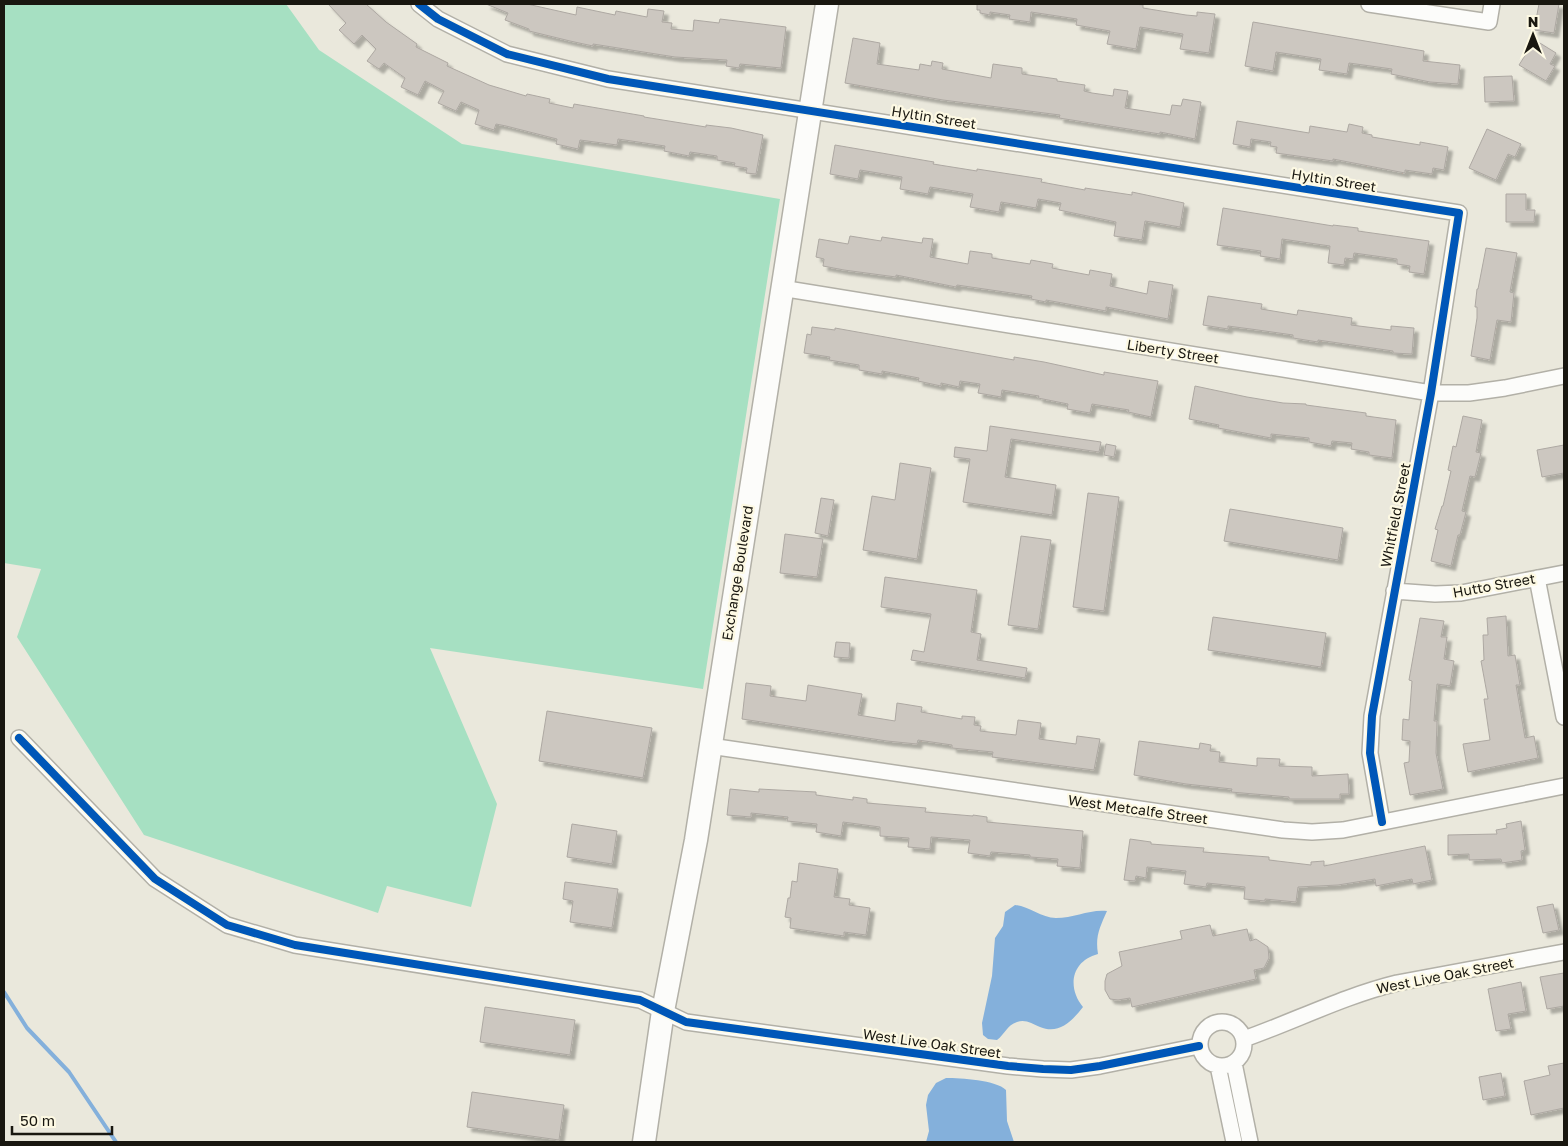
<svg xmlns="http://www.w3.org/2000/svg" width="1568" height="1146" font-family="'Golos Text',sans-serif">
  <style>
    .green { fill: #a6e0c2 }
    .water { fill: #84b0db }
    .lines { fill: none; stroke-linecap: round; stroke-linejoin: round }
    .stream { stroke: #84b0db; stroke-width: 4 }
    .building { fill: #ccc7c0; stroke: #ada8a2; filter: url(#shadow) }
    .street-casing { stroke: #b2b0a7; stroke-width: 18 }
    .secondary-casing { stroke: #b2b0a7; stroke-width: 25 }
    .street { stroke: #fcfcfa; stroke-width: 15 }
    .secondary { stroke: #fcfcfa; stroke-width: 22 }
    .cycleway-casing { stroke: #fdf9e3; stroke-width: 11 }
    .cycleway { stroke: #0057b8; stroke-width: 8 }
    .labels { text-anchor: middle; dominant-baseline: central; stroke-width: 4.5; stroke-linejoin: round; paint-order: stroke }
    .street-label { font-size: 14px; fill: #191710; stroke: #fdf9e3 }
  </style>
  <defs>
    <filter id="shadow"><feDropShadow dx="4.5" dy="4.5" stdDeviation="1" flood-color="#0004"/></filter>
  </defs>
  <rect width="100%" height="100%" fill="#eae8dc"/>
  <path class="green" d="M4,4H286L319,50L462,144L780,199L703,689L430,648L497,804L471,907L387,886L378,913L144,835L17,637L41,569L4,563Z"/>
  <path class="water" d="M1015,905C1029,906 1041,918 1056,918C1074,918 1090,909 1107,911C1100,927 1095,936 1098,954C1071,961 1067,988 1083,1007C1072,1021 1059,1035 1040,1027C1032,1024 1026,1019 1017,1022C1007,1025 1005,1034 997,1040L988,1039L983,1035L982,1023L992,976L995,938L1003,926L1005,912Z
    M946,1078C961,1078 996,1080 1006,1090L1007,1121L1014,1142H926L929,1131L926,1105L928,1095L936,1083Z"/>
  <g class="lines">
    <path class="stream" d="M4,992L27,1028L69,1072L116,1142"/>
  </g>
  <path class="building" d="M328,4H366L386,22L417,44L416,47L448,63L447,66L489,85L526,96L527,94L550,99L549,103L573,108L574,104L644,116V117L706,127V125L731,128L763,135L756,174L746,173L747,168L734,166L735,163L717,160V156L690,152L689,156L664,151L665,146L618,139L617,145L580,140L578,149L556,144L557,139L506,126L496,124L494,130L475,124L479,110L461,102L456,111L438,103L444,91L425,81L418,95L401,87L405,78L384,63L379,69L367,61L376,49L362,35L354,44L339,30L346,23Z
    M486,4H527L576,15L577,7L615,15L616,11L647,17L648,9L664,11L662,22L672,23L671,29L693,31L694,20L719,23L720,19L786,27L781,68L740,64L739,68L726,66L727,60L675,57L593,44V46L570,41L529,31V29L505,20L508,13Z
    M977,4H1134L1143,5V8L1186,15L1197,16V12L1215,14L1209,53L1180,49L1183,34L1140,27L1136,49L1107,44L1110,31L1076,25L1077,19L1031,12L1030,22L1009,19L1010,15L990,12V15L980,13V10H977Z
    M1539,4H1559L1554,33L1534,30Z
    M1253,22L1424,51L1423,61L1460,65L1458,84L1430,82L1391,74L1392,69L1349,63L1347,74L1319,70L1321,59L1276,52L1273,71L1245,66Z
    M853,38L880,43L877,64L919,70L920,64L931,66L932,61L943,63L942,69L991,78L993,64L1022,68V74L1057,79V81L1085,85L1084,91L1092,93L1113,96L1114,89L1128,91L1125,108L1170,115L1172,105L1181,106L1183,99L1201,102L1195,139L1160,132V134L1059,118L1060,115L943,100L845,83Z
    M1535,40L1556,53L1550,64L1555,66L1546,81L1519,65Z
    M1512,76L1514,101L1485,102L1484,77Z
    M1237,121L1309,133L1310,126L1347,132L1349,124L1363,127L1362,133L1372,135V137L1420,145V142L1448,147L1444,170L1433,168L1432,174L1405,170V173L1333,159V161L1276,153L1277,147L1270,146L1271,142L1251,139L1250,147L1233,144Z
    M1487,129L1521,144L1515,157L1508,154L1496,180L1469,168Z
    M835,145L934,162L933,164L977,171V169L1042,179L1041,182L1085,190V188L1132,195V192L1184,203L1180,227L1145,221L1142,240L1114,236L1116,222L1059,210L1061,203L1038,199L1036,208L1001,202L999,212L970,207L973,194L930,187L928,194L900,189L902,177L860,170L858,179L830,174Z
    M1506,194H1526V210H1535L1534,222H1506Z
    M1223,208L1333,226V225L1358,228V231L1429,241L1424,274L1409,272L1410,266L1397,264V259L1354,253L1353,259L1345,258L1344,265L1328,263L1330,246L1282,239L1280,259L1260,256L1261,251L1217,245Z
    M850,236L881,241L882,237L922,243L923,238L933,239L930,257L968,264L970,251L992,254V258L1030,264L1031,260L1053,264L1052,268L1089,275L1090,270L1112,274L1110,286L1147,294L1149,281L1173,285L1168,319L1106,307V311L1046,300V302L1031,299L1032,296L957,285L956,287L896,275V277L844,270L823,266L824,259L816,257L819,239L848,244Z
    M1486,248L1517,253L1510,292L1514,293L1511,322L1497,320L1490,360L1471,356L1477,318V307H1475L1477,289H1478Z
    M1208,296L1262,304L1261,309L1297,315L1298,310L1352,318L1351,325L1391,330V326L1414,328L1412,354L1393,353V351L1318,340V342L1293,338V335L1258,330L1228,326V329L1203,325Z
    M812,327L835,330V328L1014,360V357L1044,362L1104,375V372L1158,381L1151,417L1128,412L1129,410L1092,404L1090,413L1067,409L1068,404L1038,398L1039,396L1002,390L1001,397L978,393L980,384L960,381L959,387L941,383V386L918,381L919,378L882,371V374L859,370V365L829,360L830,357L804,353L807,334L811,335Z
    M1195,386L1247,397L1283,403L1306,404V405L1366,413V416L1396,420L1392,458L1369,455V452L1351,449L1352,443L1332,441L1331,446L1309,442V438L1271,434V438L1218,428L1219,425L1189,419Z
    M1463,416L1482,420L1476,452L1481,453L1475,477L1470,476L1462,511L1466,512L1460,535H1458L1451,566L1431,561L1438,530L1435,529L1442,506H1443L1451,471L1448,470L1453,446L1456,447Z
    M990,426L1101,442L1099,452L1011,439L1005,477L1056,485L1052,515L963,502L970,459L954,457L955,447L987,451Z
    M1106,444L1116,446L1114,457L1104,455Z
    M1564,445V473L1542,477L1537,450Z
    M900,463L931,468L917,559L863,550L872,496L895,500Z
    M1088,493L1119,497L1104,611L1073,607Z
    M821,498L834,500L828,536L815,533Z
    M1230,509L1343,528L1338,560L1224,541Z
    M785,534L823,539L817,577L780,573Z
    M1021,536L1051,540L1038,629L1008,625Z
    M885,577L977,590L971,632L981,634L977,660L1027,668L1025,678L911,660L913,650L924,652L931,614L881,607Z
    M1506,616L1508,656L1515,655L1520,685H1516L1525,738L1534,736L1538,758L1468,772L1463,744L1490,740L1484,699H1488L1481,661L1484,660L1483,635H1488L1487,618Z
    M1213,617L1326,633L1321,667L1208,650Z
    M1420,618L1444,621L1441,637H1447L1444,659L1454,661L1450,686L1437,684L1434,721H1437L1436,753L1443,789L1410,795L1404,763L1409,762L1410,741L1402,740L1403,719L1409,720L1412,681L1409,680Z
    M836,642L850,643L849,658L834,657Z
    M746,683L771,686L770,696L806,701L808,685L862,694L858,715L895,721L897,703L922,707L921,712L962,719V716L975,717L974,725L981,726L980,731L1016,735L1018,720L1041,723L1039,739L1076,744L1077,736L1100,739L1094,770L992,757L993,752L952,748V745L918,740L917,744L887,741L742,719Z
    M547,711L652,728L643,778L539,761Z
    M1139,741L1199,749L1200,743L1211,745L1210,751L1220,752L1219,762L1257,766V758L1280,759L1279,766L1312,767V776L1348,774L1349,794H1340V799H1289V797L1231,792L1232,789L1186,784L1134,775Z
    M730,789L759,792V789L816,792V795L853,800V797L867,799V803L926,808L925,812L973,816V815L987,817V822L1083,831L1080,868L1057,866L1058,859L1030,857V855L991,852L990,856L968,853L970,840L931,837L930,849L908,847L909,838L880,836V827L843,822L841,836L816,832L817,824L787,821L788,817L751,813V817L727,815Z
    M1521,821L1525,850L1521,851L1522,860L1502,863L1501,859L1469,860V854L1448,855V835L1497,834L1496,830L1507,828L1506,824Z
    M572,824L617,831L612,864L567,857Z
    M1130,839L1151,842V844L1204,848L1203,852L1269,857V860L1311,865V862L1324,861V866L1425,846L1432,880L1413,884L1412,879L1376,886L1375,879L1338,885L1298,887L1296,902L1265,899V901L1244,899L1245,887L1207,883L1206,887L1184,884L1186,871L1147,867L1146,878L1136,876L1135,881L1124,880Z
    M799,863L838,869L834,897L850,899L849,905L870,908L866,935L844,932V936L790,928L791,918L785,917L788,898H790L792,881L797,882Z
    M565,882L618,889L612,928L570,922L573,901L563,899Z
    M1553,904L1559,930L1543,933L1537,907Z
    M1210,925L1213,936L1247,929L1250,941L1256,939L1268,947L1269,958L1264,968L1254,970L1256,979L1132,1007L1130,998L1118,1000L1110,999L1105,990V981L1107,974L1122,966L1119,952L1182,939L1180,931Z
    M1564,973V1006L1547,1009L1540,977Z
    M1521,982L1526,1011L1508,1014L1511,1029L1496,1031L1488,989Z
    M485,1007L575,1020L570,1055L480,1042Z
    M1564,1063V1108L1531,1115L1524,1081L1550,1075L1548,1066Z
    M1501,1073L1505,1096L1483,1100L1479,1077Z
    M472,1092L564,1105L559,1140L467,1127Z"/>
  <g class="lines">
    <g class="street-casing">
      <path id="street" d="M419,4L438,19L507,54L608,79L1459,213L1431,393L1372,716L1370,753L1382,822
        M1369,4L1489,22L1492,4
        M781,288L1431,393H1469L1505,388L1564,376
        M1537,578L1564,717
        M1394,591L1435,594L1461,593L1564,573
        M19,738L155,879L227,925L295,945L640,1000L686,1022L1008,1066L1043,1069L1071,1070L1100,1066L1199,1046
        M710,746L1283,830L1312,832L1343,830L1564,786
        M1200 1044a22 22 0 1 1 44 0a22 22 0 1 1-44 0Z
        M1244,1039C1295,1021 1344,996 1397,983L1564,952
        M1234,1063L1250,1142
        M1218,1066L1234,1142"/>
    </g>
    <g class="secondary-casing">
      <path id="secondary" d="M644,1142L663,1011L696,840L827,4"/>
    </g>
    <use href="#street" class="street"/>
    <use href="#secondary" class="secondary"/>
    <g class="cycleway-casing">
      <path id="cycleway" d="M419,4L438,19L507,54L608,79L1459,213L1431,393L1372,716L1370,753L1382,822
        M19,738L155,879L227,925L295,945L640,1000L686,1022L1008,1066L1043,1069L1071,1070L1100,1066L1199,1046"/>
    </g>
    <use href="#cycleway" class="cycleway"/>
  </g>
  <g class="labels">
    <g class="street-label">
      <text transform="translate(934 117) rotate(9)">Hyltin Street</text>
      <text transform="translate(1334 180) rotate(9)">Hyltin Street</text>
      <text transform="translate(1173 351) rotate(9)">Liberty Street</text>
      <text transform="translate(1395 515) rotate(-79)">Whitfield Street</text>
      <text transform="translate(737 573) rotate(-81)">Exchange Boulevard</text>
      <text transform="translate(1494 585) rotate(-10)">Hutto Street</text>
      <text transform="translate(1138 809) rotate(8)">West Metcalfe Street</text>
      <text transform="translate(1445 975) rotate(-11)">West Live Oak Street</text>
      <text transform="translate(932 1043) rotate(8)">West Live Oak Street</text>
    </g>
  </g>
  <rect width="1568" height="1146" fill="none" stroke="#191710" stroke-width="10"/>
  <g transform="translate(1533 35)" stroke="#fdf9e3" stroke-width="4" paint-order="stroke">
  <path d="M0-4L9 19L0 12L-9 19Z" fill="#191710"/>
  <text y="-8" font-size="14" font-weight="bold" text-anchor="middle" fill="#191710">N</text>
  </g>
  <path d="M12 1126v8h100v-8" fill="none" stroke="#191710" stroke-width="2.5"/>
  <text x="20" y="1126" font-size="15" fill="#191710" stroke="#fdf9e3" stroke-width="4" paint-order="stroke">50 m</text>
</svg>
